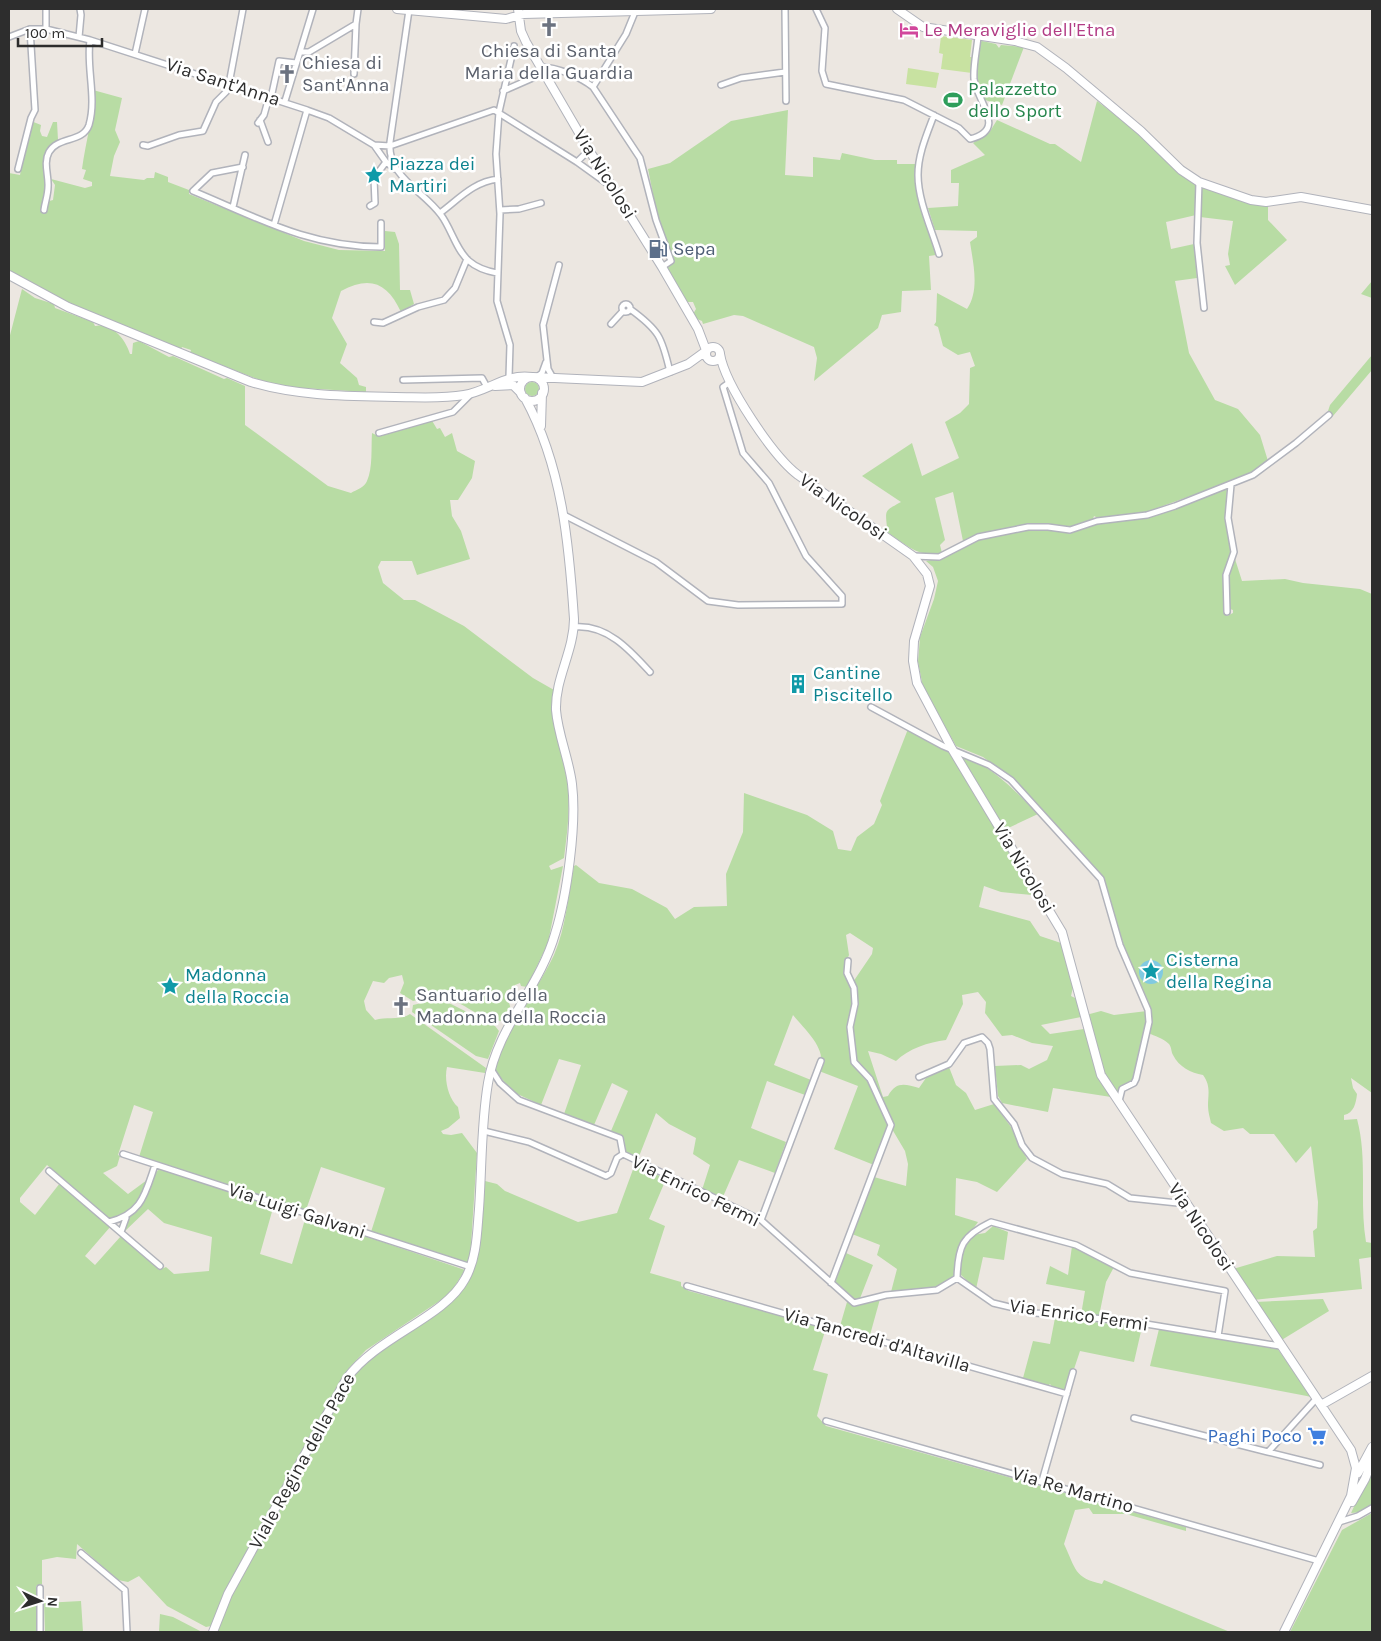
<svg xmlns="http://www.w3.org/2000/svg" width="1381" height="1641" font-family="Karla,sans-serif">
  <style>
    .green { fill: #b8dca4 }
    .pitch { fill: #c8e2a1 }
    .water { fill: #81cae1 }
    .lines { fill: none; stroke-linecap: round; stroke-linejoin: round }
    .street-casing { stroke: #b1b3bb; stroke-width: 8 }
    .secondary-casing { stroke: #b1b3bb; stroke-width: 10 }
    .street { stroke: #fff; stroke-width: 5 }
    .secondary { stroke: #fff; stroke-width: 8 }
    .labels { text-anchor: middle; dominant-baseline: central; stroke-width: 5; stroke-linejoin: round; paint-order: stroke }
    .hotel-label { font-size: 19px; fill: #b23c85; stroke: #fff; text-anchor: start }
    .worship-label { font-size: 19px; fill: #5b616d; stroke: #fff; text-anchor: start }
    .street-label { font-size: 19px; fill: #2d2d2d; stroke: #fff }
    .leisure-label { font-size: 19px; fill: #27864d; stroke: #fff; text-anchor: start }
    .culture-label { font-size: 19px; fill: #0d838f; stroke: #fff; text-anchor: start }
    .service-label { font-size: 19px; fill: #4e5e75; stroke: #fff; text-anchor: start }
    .shop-label { font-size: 19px; fill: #366cbe; stroke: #fff; text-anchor: end }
  </style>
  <rect width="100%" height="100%" fill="#ece7e1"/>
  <path class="green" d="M982,41L996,44L999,48L1001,45L1024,47L1002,105L985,100C973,82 977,63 980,42Z
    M93,90L122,98L115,130L120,142L114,156L110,176L144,180L147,178H154L155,172L168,177V182L189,190V194L304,241L339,250L385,251V231L395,232L399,244L400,290H410L414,304L401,312C388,283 370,275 341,291L332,318L347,344L340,363L357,378L359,385L366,387V392L286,387L260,380L190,353L191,350L182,347L181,349L66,302L9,271V173L20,175L31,121L41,125L40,131L42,136L47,137L53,122H57L58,140C39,153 47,167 46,186C46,195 41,205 41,213L46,211L49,201L53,200L55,185L51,179L85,188L92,186V182L83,179L86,170L82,169C86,140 93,119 93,90Z
    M1097,101L1140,134L1183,176L1196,184V215L1166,222L1171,249L1194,244L1197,278L1175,281L1189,353L1215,400L1238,409L1260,435L1268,461L1246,476L1146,512L1098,518L1094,516L1093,519L1067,529L1040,524H1029L979,534L963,541L953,492L935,498L945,540L940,545L942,553C920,560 901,541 883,529L887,527C885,509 885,511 901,502L862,476L912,443L922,476L959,458L945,422L960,413L969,404L970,368L975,366L970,352L958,355L943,346L938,327L934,325L936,322L937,293L967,309C980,290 973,263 970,242L977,237V231L935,230L928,208L958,206L959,183H951V170L985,155L973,143L989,133L997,120L1050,144H1055L1081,162Z
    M788,110L785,175L813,177V157L840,160L842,153L875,160H897V164H916C916,196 927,225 936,255L929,256L931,290L902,291L901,312L882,315L878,328L814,381L817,358L814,347L743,316L734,315L703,324L702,321L697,319L693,314L696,309L693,302H686L665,267L673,261L657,214L648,169L670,163L731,121Z
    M1201,186L1239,200L1268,206V220L1287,240L1235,285L1225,266L1230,265L1228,254L1233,221L1200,217Z
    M1372,281V298L1361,294Z
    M22,289L35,298L54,304L55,308L93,322L95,326C97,326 100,325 103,326C116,327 127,343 130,354H132L133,343L139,341L169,357L173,356L224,379L227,378L245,386V425L328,486L351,493C356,490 365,487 367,481C373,468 371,447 372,433L378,436L431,419L437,429L440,428L445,437L452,433L457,451L475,461L472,478L458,500H450L452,516L461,531L470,559L417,575L412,561H381L378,567L383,583L404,600H415L464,626L533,678L554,690C549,722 562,750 567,781C571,807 567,833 564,858L549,866L551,870L563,866L548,943L527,987L521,986L520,983L515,985L514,991L510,989L506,991L511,1010L504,1021C479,1022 461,997 435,996C428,996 420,1000 413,1001L400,993L404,983L402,975L389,978L384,983L373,981L364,1001L366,1010L375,1020C387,1016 400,1021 410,1014L486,1068L485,1073L447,1067C444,1079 448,1098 458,1107L460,1118L448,1128L441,1131L443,1134L451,1135L462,1133L477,1153L470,1260L465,1263L371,1232L385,1188L321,1167L306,1210L139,1157L153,1112L134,1105L118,1155L120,1156L117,1166L103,1173L128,1194L147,1180C141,1203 133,1214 109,1219L47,1165L20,1198V1202L35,1215L60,1183L111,1226L85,1256L95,1265L121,1236L159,1270L166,1267L174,1274L209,1271L212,1237L164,1223L148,1209L124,1232C125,1217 138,1211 145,1199C150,1188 150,1175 161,1168L271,1204L273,1208L260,1254L292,1264L306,1216L465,1270L453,1289L444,1298L366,1350L349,1368L221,1601L211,1626L206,1627L167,1606L139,1576L128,1582L118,1580L77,1544L76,1559L57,1557L42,1560V1584L36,1586L38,1632H9V339Z
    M1372,355V370L1333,416L1328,411L1330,405Z
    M525 389a7 7 0 1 1 14 0a7 7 0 1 1-14 0Z
    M1227,488L1226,518L1232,550L1223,576L1224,610L1227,616L1233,613V610L1230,609L1228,576L1235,559L1242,581L1285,579L1303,583L1360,589L1372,594V1093L1351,1078L1353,1088L1357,1094C1356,1103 1354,1113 1344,1115V1120L1357,1119C1368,1160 1359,1200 1366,1242L1372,1243V1257L1359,1259L1362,1289L1253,1300L1233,1269L1277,1256L1315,1257L1313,1231L1317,1228L1318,1202L1311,1146L1296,1163L1274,1134H1250L1243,1128L1224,1131L1211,1123C1210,1118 1208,1112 1208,1106C1208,1094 1211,1086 1203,1075C1191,1073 1179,1067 1173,1055C1171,1052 1172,1048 1169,1044C1163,1038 1155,1036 1148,1033L1149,1003L1125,949L1101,875L1010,777L983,757L956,746L923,687L918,662L920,637L934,599L938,581L933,567L926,561L941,558L980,538L1026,529H1048L1068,532L1084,525L1157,515Z
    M908,729L949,751L1036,893L1032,895L1001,892L984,886L979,907L1030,921L1040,936L1061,943L1073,987L1071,996L1077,999L1081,1017L1041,1025L1050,1034L1084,1029L1096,1073L1111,1097L1053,1088L1048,1112L1002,1103L998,1096L995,1066L1021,1065L1029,1069L1047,1060L1053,1046L1032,1043L1012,1035L1002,1036L985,1013L986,1002L978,992L962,995L963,1004L946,1040C929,1042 908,1049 896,1061L881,1054L868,1051L883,1097L888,1096C896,1081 905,1084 919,1088L926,1078L949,1067L956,1085L966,1093L975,1110L994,1104L1011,1127L1027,1159L997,1192L977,1182L956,1178L955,1215L978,1222L957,1251L954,1276L933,1289L891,1292L897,1269L877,1255L880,1245L852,1234L874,1177L906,1186L908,1164L905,1151L892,1129V1120L875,1085L856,1061L851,1028L857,1002L853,982L872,954L873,948L850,933L846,935L849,955L844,967L854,997L853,1010L848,1032L852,1045L853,1062L873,1086L889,1123L874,1165L834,1149L858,1086L819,1071C829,1050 806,1031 793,1015L774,1065L811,1080L805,1095L767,1081L751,1128L786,1142L775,1173L739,1160L722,1199L702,1190L710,1165L693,1154L696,1138L669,1124L656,1113L638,1159L626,1152L624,1139L611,1131L628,1091L612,1083L594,1125L564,1114L581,1065L559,1059L541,1105L513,1092L495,1071C506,1027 535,995 554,955C566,928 568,895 574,866L576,865L599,883L632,889L667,908L675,919L694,907L727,906L726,874L743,832L744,793L807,815L833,831L838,849L851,851L857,837L874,824L882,805L880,801Z
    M964,755C997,771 1012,788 1038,814L1004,830L961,757Z
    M435,1000L451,1004L495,1026L499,1031L488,1059L476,1056L412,1012L413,1005Z
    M1101,1011L1114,1015L1147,1011L1142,1047L1133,1082L1120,1087L1117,1098L1103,1073L1086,1015Z
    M635,1164L666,1179L649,1219L665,1226L650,1273L681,1282V1286L689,1291L826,1328L813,1370L828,1374L817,1416L826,1426L1186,1527V1531L1126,1514H1093L1089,1508L1075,1510L1064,1544C1076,1569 1074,1578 1102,1584L1104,1580L1230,1632H217L230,1599L351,1378L373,1355L444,1307L466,1286L477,1261L485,1181L497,1184L505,1191L578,1222L617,1213Z
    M993,1226L1008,1232L1004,1260L983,1257L976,1289L961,1275L959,1261L963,1247L973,1235L985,1233Z
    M1072,1246L1114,1267L1106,1282L1099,1316L1081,1315L1085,1291L1046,1284L1050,1266L1068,1275Z
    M846,1253L873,1265L859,1301H855L835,1283Z
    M880,1299L870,1335L840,1326L847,1302L857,1306Z
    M1323,1299L1329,1311L1280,1341L1255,1302Z
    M1055,1318L1142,1327L1134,1362L1080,1351L1074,1369H1071L1065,1391L1053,1388L1050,1384L1048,1386L1023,1378L1033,1341L1050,1344Z
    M1159,1329L1277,1348L1312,1397L1150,1366Z
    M1372,1468V1506L1362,1512L1351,1513Z
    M1372,1513V1632H1290L1342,1530Z
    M81,1601L83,1632H45L44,1603Z
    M160,1614L173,1617L202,1632H159Z"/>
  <path class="pitch" d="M941,36L972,40L970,57H974L972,73L941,69L943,54L939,53Z
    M908,68L939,73L936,88L906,84Z"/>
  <path class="water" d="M1139 972a12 12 0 1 1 24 0a12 12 0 1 1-24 0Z"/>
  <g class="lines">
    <g class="street-casing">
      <path id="street" d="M785,9L786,101
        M816,9L825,28L822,71L826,84L904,100L959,128L970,139C1008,130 977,102 974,79C973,65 977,50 978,36
        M409,10L390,142C387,177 423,190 441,215C451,228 456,250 469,261C477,268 486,271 497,273
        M46,29V9
        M9,37L30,29H46L90,40L307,110L329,118L374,145L390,146L494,110L577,162L609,185
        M79,37L81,15L80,9
        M300,52H309L356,24L358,9
        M135,54L145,9
        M541,67C557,67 580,77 593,87L626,34L635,12
        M354,74L356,24
        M721,85L741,78L785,72
        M593,87L640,158L656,220L671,261L662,267
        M503,91L544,73
        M271,98L279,61L296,63
        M285,101L313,9
        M934,115C927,134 918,154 918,175C918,201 932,230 939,254
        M260,120L268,142
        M258,123L264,115L269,97
        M143,145L148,146L179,135L203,131L216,102L226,92L229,84L243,9
        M374,145L386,162L395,169
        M577,162L589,150
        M243,167L212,173L193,191C258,218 309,247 381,247V223
        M18,169L31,118L35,110L30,29
        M1199,182L1197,243L1204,308
        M370,206L375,203L374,178L386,162
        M233,207L245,155
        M44,210C45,202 48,195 48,187C49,176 43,163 49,152C58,136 83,143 89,125C97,98 86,67 90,40
        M500,210L519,209L541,203
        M440,213C459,199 473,182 498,179
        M274,225L307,110
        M622 308a4 4 0 1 1 8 0a4 4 0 1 1-8 0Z
        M630,309C659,330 662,337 670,372
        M374,322L383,323L418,307L444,300L455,288L467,259
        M611,324L623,311
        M537,377L542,373L546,362
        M553,378L548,369L543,325L559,265
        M403,380L482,378L487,387
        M510,381L509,377L510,345L497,301L500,214L496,154L499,112L514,46
        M379,433L453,412L471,394
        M564,515L656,562L708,601L738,605L842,604V596L806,556L769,483L743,453L723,387L730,382
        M913,556L939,557L978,537L1028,527H1048L1070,530L1097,521L1147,515L1175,506L1253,475L1296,443L1329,415
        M1227,612L1226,575L1234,552L1228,518L1231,485
        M574,627C607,624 630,650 650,672
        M871,707L943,746L989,765L1011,780L1101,879L1120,945L1148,1010L1149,1022L1136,1079L1134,1083L1122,1089L1119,1101
        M491,1069L500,1083L519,1100L620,1138L623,1154
        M919,1077L949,1064L964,1043L982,1037L988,1043L990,1049L994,1099L1014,1124L1022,1145L1032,1158L1062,1174L1107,1184L1130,1198L1187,1204
        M484,1131L529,1142L606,1176L611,1173L617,1158L623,1154
        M123,1154L471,1267
        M623,1154L761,1220L854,1303L886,1295L937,1290L957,1278L993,1303L1035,1313L1128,1321L1280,1346
        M49,1171L160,1266
        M761,1220L821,1061
        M109,1222C142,1214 145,1194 155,1165
        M121,1232L126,1218
        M957,1278C958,1246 962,1236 991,1222L1076,1245L1130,1273L1225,1291L1218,1336
        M831,1283L891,1125L870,1079L854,1062L850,1027L855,1004L854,988L847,973L848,961
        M687,1286L1067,1394
        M1134,1418L1268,1452L1317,1398
        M826,1421L1319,1561
        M1268,1452L1320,1465
        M1042,1481L1073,1372
        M1339,1522L1358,1516L1372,1508
        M81,1553L125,1590L127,1632
        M40,1632V1588"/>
    </g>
    <g class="secondary-casing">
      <path id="secondary" d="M397,9L506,19L524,14L711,9
        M518,9L521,31L526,42L589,150L662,267L698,329L706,350
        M897,9L923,27L1015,41L1037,47L1066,68L1141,131L1181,170L1199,182L1251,200L1266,202L1301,197L1372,210
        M9,275L68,307L251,382C297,396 347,396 395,397C417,397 441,399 464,395C489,391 506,373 532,377
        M706 354a7 7 0 1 1 14 0a7 7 0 1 1-14 0Z
        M720,354C725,385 773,456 798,475L913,556L927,574L930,586L914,641L913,661L917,683L952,749L1062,932L1101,1075L1351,1450L1356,1468L1351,1496L1284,1632
        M533,377L642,382L688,364L706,351
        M520 389a12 12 0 1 1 24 0a12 12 0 1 1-24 0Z
        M495,386L513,385L521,393
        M541,426L542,393
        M1321,1405L1372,1376
        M1358,1473L1372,1447
        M1352,1502L1365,1479L1372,1461
        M213,1632L228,1594L347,1378C378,1336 444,1318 465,1279C477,1258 477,1232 479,1209C482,1167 481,1124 488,1083C497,1027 540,987 555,934C567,896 577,824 572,784C569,759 558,735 556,710C555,678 574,651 574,619C569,543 562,466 525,398"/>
    </g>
    <use href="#street" class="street"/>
    <use href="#secondary" class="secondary"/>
  </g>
  <defs>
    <g id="church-bare" transform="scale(1.5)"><path d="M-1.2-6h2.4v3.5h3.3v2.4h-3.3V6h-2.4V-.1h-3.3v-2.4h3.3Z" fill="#6b7280" stroke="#fff" stroke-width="2.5" paint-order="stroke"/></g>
    <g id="hotel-bare" transform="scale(1.5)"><path d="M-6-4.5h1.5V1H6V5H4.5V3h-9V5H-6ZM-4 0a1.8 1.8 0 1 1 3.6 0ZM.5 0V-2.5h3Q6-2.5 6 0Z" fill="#d1479c" stroke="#fff" stroke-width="2.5" paint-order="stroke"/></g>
    <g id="stadium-bare" transform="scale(1.5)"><path d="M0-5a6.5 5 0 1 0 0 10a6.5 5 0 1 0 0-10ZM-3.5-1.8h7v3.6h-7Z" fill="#2e9e5b" stroke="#fff" stroke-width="2.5" paint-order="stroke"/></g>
    <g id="sight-bare" transform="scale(1.5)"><path d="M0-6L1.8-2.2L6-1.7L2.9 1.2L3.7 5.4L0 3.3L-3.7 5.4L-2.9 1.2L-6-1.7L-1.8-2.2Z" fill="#0f9aa8" stroke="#fff" stroke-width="2.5" paint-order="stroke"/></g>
    <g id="fuel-bare" transform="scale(1.5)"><path d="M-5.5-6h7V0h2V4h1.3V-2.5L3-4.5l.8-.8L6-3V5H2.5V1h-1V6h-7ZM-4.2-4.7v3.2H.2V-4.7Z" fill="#5c6f8a" stroke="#fff" stroke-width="2.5" paint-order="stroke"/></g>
    <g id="building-bare" transform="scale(1.5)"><path d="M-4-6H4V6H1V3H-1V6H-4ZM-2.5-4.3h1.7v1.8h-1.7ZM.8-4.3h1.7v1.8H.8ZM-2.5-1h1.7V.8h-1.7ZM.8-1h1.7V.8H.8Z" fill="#0f9aa8" stroke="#fff" stroke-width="2.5" paint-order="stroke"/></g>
    <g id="supermarket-bare" transform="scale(1.5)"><path d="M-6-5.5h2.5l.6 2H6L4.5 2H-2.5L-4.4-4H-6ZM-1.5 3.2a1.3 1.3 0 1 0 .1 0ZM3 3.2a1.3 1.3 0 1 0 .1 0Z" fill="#3f7fe0" stroke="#fff" stroke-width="2.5" paint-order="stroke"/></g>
  </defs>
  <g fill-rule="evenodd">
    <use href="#church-bare" x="549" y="27"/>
    <use href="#hotel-bare" x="909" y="30"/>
    <use href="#church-bare" x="287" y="74"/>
    <use href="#stadium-bare" x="953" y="100"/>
    <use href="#sight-bare" x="374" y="175"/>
    <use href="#fuel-bare" x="658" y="249"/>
    <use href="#building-bare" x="798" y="684"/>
    <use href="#sight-bare" x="1151" y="971"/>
    <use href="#sight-bare" x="170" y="986"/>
    <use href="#church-bare" x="401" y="1006"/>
    <use href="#supermarket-bare" x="1317" y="1436"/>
  </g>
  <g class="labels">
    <g class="hotel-label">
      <text x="924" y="30">Le Meraviglie dell'Etna</text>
    </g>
    <g class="worship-label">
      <text x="549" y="51" text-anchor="middle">Chiesa di Santa<tspan x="549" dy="22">Maria della Guardia</tspan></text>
      <text x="302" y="63">Chiesa di<tspan x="302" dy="22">Sant'Anna</tspan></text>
      <text x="416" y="995">Santuario della<tspan x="416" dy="22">Madonna della Roccia</tspan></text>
    </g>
    <g class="street-label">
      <text transform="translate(223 82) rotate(18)">Via Sant'Anna</text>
      <text transform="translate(605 174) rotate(58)">Via Nicolosi</text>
      <text transform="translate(843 507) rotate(35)">Via Nicolosi</text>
      <text transform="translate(1024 868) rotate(59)">Via Nicolosi</text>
      <text transform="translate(696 1191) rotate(26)">Via Enrico Fermi</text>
      <text transform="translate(297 1211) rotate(18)">Via Luigi Galvani</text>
      <text transform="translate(1201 1227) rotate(56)">Via Nicolosi</text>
      <text transform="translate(1079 1315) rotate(8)">Via Enrico Fermi</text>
      <text transform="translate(877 1340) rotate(16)">Via Tancredi d'Altavilla</text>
      <text transform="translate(302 1461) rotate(-61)">Viale Regina della Pace</text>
      <text transform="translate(1073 1490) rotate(16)">Via Re Martino</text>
    </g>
    <g class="leisure-label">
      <text x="968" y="89">Palazzetto<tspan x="968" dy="22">dello Sport</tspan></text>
    </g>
    <g class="culture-label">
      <text x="389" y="164">Piazza dei<tspan x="389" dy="22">Martiri</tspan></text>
      <text x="813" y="673">Cantine<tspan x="813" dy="22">Piscitello</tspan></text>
      <text x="1166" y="960">Cisterna<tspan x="1166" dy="22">della Regina</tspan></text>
      <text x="185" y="975">Madonna<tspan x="185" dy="22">della Roccia</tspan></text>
    </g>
    <g class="service-label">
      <text x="673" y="249">Sepa</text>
    </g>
    <g class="shop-label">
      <text x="1302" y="1436">Paghi Poco</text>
    </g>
  </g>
  <rect width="1381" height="1641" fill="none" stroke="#2d2d2d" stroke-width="20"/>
  <g transform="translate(40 1601) rotate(94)" stroke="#ffffff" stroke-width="4" paint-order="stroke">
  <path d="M0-4L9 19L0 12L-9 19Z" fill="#2d2d2d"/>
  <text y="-8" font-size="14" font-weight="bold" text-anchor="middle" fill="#2d2d2d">N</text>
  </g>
  <path d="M18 38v8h84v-8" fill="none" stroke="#2d2d2d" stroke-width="2.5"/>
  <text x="25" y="38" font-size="15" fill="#2d2d2d" stroke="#ffffff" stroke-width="4" paint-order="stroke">100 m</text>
</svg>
